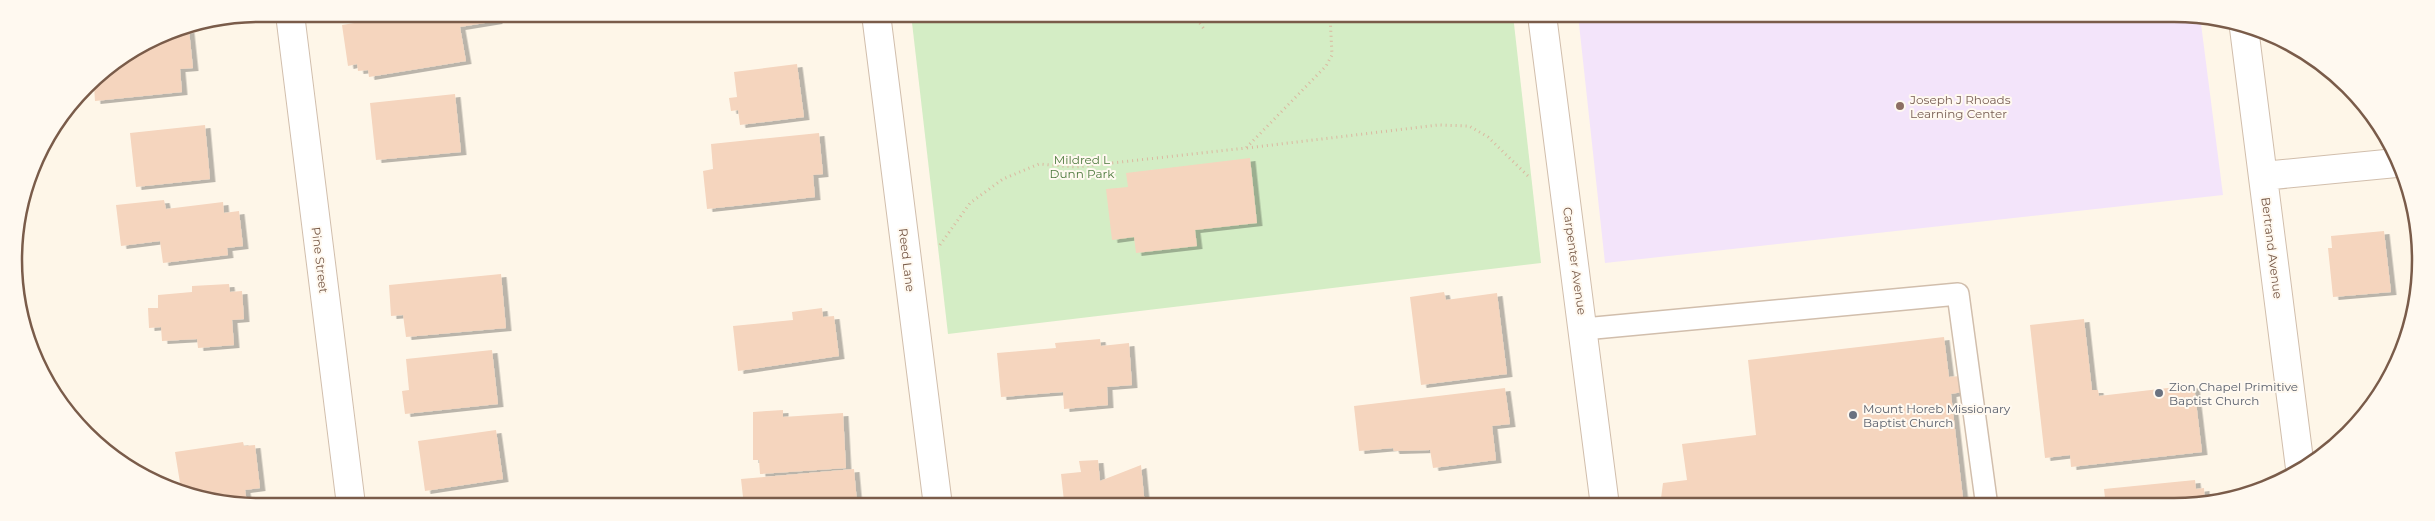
<svg xmlns="http://www.w3.org/2000/svg" width="2435" height="521" font-family="Montserrat,sans-serif">
  <style>
    .education { fill: #f3e4fa }
    .green { fill: #d4edc5 }
    .building { fill: #f5d5be; filter: url(#shadow) }
    .lines { fill: none; stroke-linecap: round; stroke-linejoin: round }
    .service-casing { stroke: #d1beac; stroke-width: 24 }
    .minor-casing { stroke: #d1beac; stroke-width: 30 }
    .tertiary-casing { stroke: #d1beac; stroke-width: 30 }
    .path { stroke: #dab8a0; stroke-width: 3; stroke-dasharray: 1 4; stroke-linecap: butt }
    .service { stroke: #fff; stroke-width: 21 }
    .minor { stroke: #fff; stroke-width: 28 }
    .tertiary { stroke: #fff; stroke-width: 28 }
    .education-dot { fill: #8d6e63; stroke: #fff9f0; stroke-width: 2 }
    .worship-dot { fill: #6b7280; stroke: #fff9f0; stroke-width: 2 }
    .labels { text-anchor: middle; dominant-baseline: central; stroke-width: 4; stroke-linejoin: round; paint-order: stroke }
    .education-label { font-size: 12px; fill: #785e54; stroke: #fff9f0; text-anchor: start }
    .park-label { font-size: 12px; fill: #4e7a3e; stroke: #fff9f0 }
    .street-label { font-size: 12px; fill: #7a5c4a; stroke: #fff9f0 }
    .worship-label { font-size: 12px; fill: #5b616d; stroke: #fff9f0; text-anchor: start }
    .rim { fill: none; stroke: #7a5c4a; stroke-width: 2.5 }
  </style>
  <defs>
    <filter id="shadow"><feDropShadow dx="5.5" dy="3" stdDeviation="0" flood-color="#0004"/></filter>
  </defs>
  <rect width="100%" height="100%" fill="#fef6e8"/>
  <path class="education" d="M1578,15L2200,16L2223,195L1605,263Z"/>
  <path class="green" d="M911,14L1513,15L1541,263L948,334Z"/>
  <path class="building" d="M409,14H496L497,21L460,27L466,61L369,77L368,70L358,71L357,64L348,66L342,25Z
    M189,30L193,68L180,69L182,92L95,101L94,86L86,87L166,32Z
    M797,64L804,117L740,125L738,110L731,111L729,98L737,97L734,72Z
    M455,94L461,152L376,160L370,103Z
    M205,125L210,179L136,187L130,133Z
    M819,133L823,174L813,175L815,197L707,209L703,171L713,169L711,144Z
    M1250,158L1257,223L1195,230L1197,246L1136,253L1134,237L1112,240L1106,189L1128,187L1126,173Z
    M164,200L166,209L223,202L224,213L239,211L243,246L227,248L228,255L163,263L160,241L121,246L116,205Z
    M2384,231L2391,292L2333,297L2328,248H2332L2331,236Z
    M501,274L506,328L406,337L403,315L391,316L389,285Z
    M229,284L230,292L242,291L244,319L232,320L234,345L198,348L197,339L162,341L161,327L149,328L148,308H158V295L192,292V286Z
    M1444,292L1446,300L1497,293L1507,374L1421,385L1410,297Z
    M822,308L823,317L834,316L839,356L738,371L733,326L793,320L792,312Z
    M2084,319L2092,390H2098L2099,396L2194,385L2202,452L2071,467L2070,455L2045,458L2030,325Z
    M1944,337L1949,377L1960,376L1962,392L1951,394L1964,507L1660,506L1663,483L1687,480L1682,444L1756,435L1748,360Z
    M1100,339L1101,346L1129,343L1132,385L1107,387L1108,405L1064,409L1063,392L1001,397L997,353L1056,348L1055,343Z
    M492,350L498,404L405,414L402,391L409,390L406,359Z
    M1505,388L1510,424L1492,426L1496,460L1433,468L1430,450L1394,451L1393,448L1359,451L1354,406Z
    M783,410V417L843,413L846,468L760,474L759,460H753V412Z
    M496,430L503,479L425,491L418,441Z
    M243,442L244,446L255,445L260,488L245,490L247,502L227,505L181,489L175,452Z
    M1098,460L1100,481L1141,465L1145,506H1053V502L1064,501L1061,474L1081,472L1079,461Z
    M854,469L857,502L841,503V506H744L741,479Z
    M2195,480L2196,489L2204,488L2205,503L2191,507H2106L2104,489Z
    M1522,500V506H1486V505Z"/>
  <g class="lines">
    <g class="service-casing">
      <path id="service" d="M1584,329L1958,294L1987,507"/>
    </g>
    <g class="minor-casing">
      <path id="minor" d="M876,14L938,506
        M1542,15L1605,506
        M2244,28L2300,468
        M2263,176L2396,163"/>
    </g>
    <g class="tertiary-casing">
      <path id="tertiary" d="M290,14L351,505"/>
    </g>
    <path class="path" d="M1194,15L1204,29
      M1247,148L1438,125L1469,126L1488,137L1528,176
      M940,245L970,203L1003,179L1039,164L1076,167L1246,148L1326,66L1332,55L1330,15"/>
    <use href="#service" class="service"/>
    <use href="#minor" class="minor"/>
    <use href="#tertiary" class="tertiary"/>
  </g>
  <circle class="education-dot" cx="1900" cy="106" r="5"/>
  <g class="worship-dot">
    <circle cx="2159" cy="393" r="5"/>
    <circle cx="1853" cy="415" r="5"/>
  </g>
  <g class="labels">
    <g class="education-label">
      <text x="1910" y="99">Joseph J Rhoads<tspan x="1910" dy="14">Learning Center</tspan></text>
    </g>
    <g class="park-label">
      <text x="1082" y="159">Mildred L<tspan x="1082" dy="14">Dunn Park</tspan></text>
    </g>
    <g class="street-label">
      <text transform="translate(2272 248) rotate(83)">Bertrand Avenue</text>
      <text transform="translate(320 260) rotate(83)">Pine Street</text>
      <text transform="translate(907 260) rotate(83)">Reed Lane</text>
      <text transform="translate(1575 261) rotate(82)">Carpenter Avenue</text>
    </g>
    <g class="worship-label">
      <text x="2169" y="386">Zion Chapel Primitive<tspan x="2169" dy="14">Baptist Church</tspan></text>
      <text x="1863" y="408">Mount Horeb Missionary<tspan x="1863" dy="14">Baptist Church</tspan></text>
    </g>
  </g>
  <path d="M0 0H2435V521H0ZM260 22H2174A238 238 0 0 1 2412 260V260A238 238 0 0 1 2174 498H260A238 238 0 0 1 22 260V260A238 238 0 0 1 260 22Z" fill="#fff9f0" fill-rule="evenodd"/>
  <path class="rim" d="M260 22H2174A238 238 0 0 1 2412 260V260A238 238 0 0 1 2174 498H260A238 238 0 0 1 22 260V260A238 238 0 0 1 260 22Z"/>
</svg>
